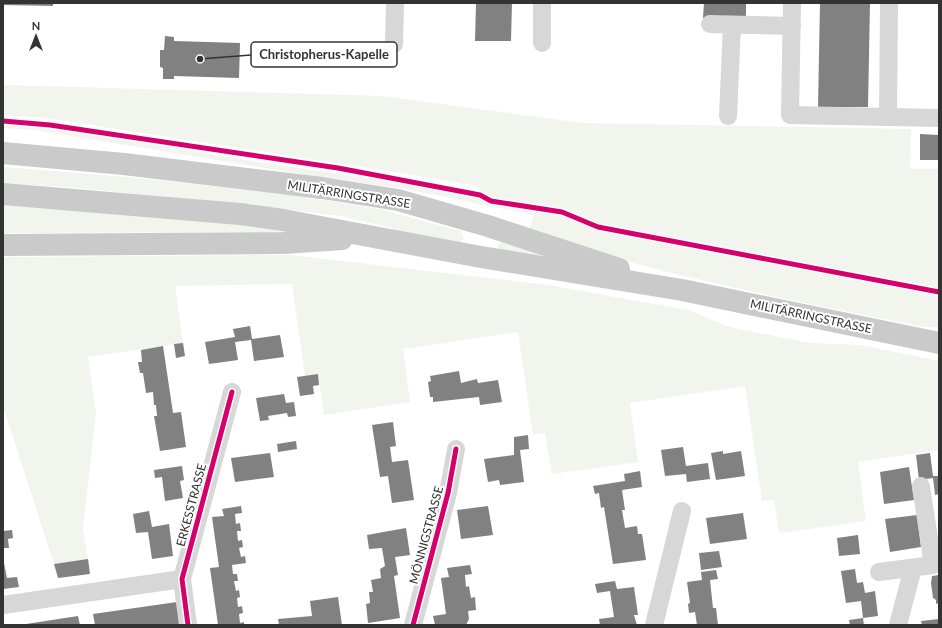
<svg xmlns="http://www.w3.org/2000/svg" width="942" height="628" font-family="Lato,sans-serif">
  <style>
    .green { fill: #f1f5ed }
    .building { fill: #818181 }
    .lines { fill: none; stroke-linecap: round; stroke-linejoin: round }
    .minor { stroke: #d7d7d7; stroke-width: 18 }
    .major { stroke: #cacaca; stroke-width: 22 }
    .cycleway-casing { stroke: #fff; stroke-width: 8 }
    .cycleway { stroke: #d6006c; stroke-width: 5 }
    .labels { text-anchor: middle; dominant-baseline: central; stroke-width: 4; stroke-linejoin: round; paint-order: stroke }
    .street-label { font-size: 12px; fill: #333; stroke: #fff }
    .leader { fill: none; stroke: #333; stroke-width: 1.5 }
    .callout-dot { fill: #333; stroke: #fff; stroke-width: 1.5 }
    .callout { fill: #fff; stroke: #333; stroke-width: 1.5 }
    .callout-label { font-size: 13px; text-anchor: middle; font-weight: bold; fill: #333 }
  </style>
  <rect width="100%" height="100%" fill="#fff"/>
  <path class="green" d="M3,85L382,96L583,123L911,129L910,169H939V327H924C791,300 658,275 529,232L534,215L401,188L313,176L34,130L3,128V124L83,132L246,160L403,183L479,197V187L432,178L46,118L3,115Z
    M3,167L138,178L286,194L379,209L461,231L464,238L459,243H453L341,216L201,200L67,187L3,183Z
    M3,205L217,222L283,230V232L3,233Z
    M504,242L562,259L498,251V245L500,243Z
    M290,255L548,285L688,310L729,327L809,343L860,345L939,361V450L858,462L866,521L779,533L774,500L762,501L745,386L630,403L638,462L552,474L545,433L533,435L518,332L403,349L410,402L324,415L318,374L305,376L292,284L175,286L183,343L88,357L96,413L83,529L88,559L54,564L3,406V257Z"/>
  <path class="building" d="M3,3H53V6L3,5Z
    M476,3H512L511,41H475Z
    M704,3H746V19L703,18Z
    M820,3H870L868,107H818Z
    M165,36L174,37V41L240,43L239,78L174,76V79H163V68L160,67V50H164Z
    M920,134L939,135V160H920Z
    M250,326L252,339L280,335L284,357L254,361L251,340L235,342L238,360L209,364L205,342L235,337L233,329Z
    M183,343L185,356L176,358L174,344Z
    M163,346L173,413L181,412L186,447L160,451L154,416H157L156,405H154L153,392L146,393L143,373H140L138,362H142L141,350Z
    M459,371L461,383L477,379L478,383L498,380L502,402L480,405L479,397L433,402V397H430L428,382L431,381L430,376Z
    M318,374L319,385L313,386L314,394L300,396L297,377Z
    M284,394L286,403L294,402L296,416L288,417L287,413L268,416L269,420L260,421L256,398Z
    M393,422L396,446L390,447L392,462L408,460L414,500L392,503L388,476L380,477L372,425Z
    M528,435L529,449L520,450L524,482L500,485L499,480L488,482L484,459L514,455V437Z
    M296,441L297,449L278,452L277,444Z
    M683,447L686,466L708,463L710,479L687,482L686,474L665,476L661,450Z
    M723,451V454L741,451L745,476L716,480L711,453Z
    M270,453L274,477L235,482L231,458Z
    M930,453L933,476H939V494L935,495L933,478L919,480L916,455Z
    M182,466L184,480L180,481L183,498L165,501L162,477L155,478L154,470Z
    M909,467L914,500L884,504L880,472Z
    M640,471L642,487L622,490L625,510H622L625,528L637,526L638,534H642L646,560L613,564L604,507L601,508L599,493L595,494L593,486L625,481L624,474Z
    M241,506L242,513L235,514L236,524L240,523L241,531H237L238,541L242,540L243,547L239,548L241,557L245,556L246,563L232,565L233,574H237L238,581H234L236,591L239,590L240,597L237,598L238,607L242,606L243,613L239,614L240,623L244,622V625H218L210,568L219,567L212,517L224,516L222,509Z
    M488,506L493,535L461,539L457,510Z
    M149,511L152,527L169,524L173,556L152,559L148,532L136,533L133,514Z
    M743,513L747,539L710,544L706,518Z
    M917,515L921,547L890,552L885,519Z
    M406,528L410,555L395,557L398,575L394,576L400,618L368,623L366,604L370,603L369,592H373L371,580L381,578L380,569L385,566L382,548L369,549L367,535Z
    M12,530L13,538L8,539L9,548H3V531Z
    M858,535L860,554L839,556L837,538Z
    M719,551L722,567L701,570L699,553Z
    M3,558L7,578L17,577L19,587L3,589Z
    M88,559L90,574L58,578L54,564Z
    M470,565L472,574L465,575L466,587L469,586L471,598L475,597L476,610L468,611L469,619L466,625H435L433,616L446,614L441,578L449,577L447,568Z
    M855,569L857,583L863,582L865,593L875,591L878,616L863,618L861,601L846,603L841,571Z
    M716,570L718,579L710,580L713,608H716L718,625H697L695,612L689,613L688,604L690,603L687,582L702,580L701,572Z
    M939,575V603L936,604V600L933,598L931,583L932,576Z
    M615,581L617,589L634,587L638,615H634L637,625H600L599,619L614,617L610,591L597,593L595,584Z
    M338,597L342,625H279L278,619L312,616L310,601Z
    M177,602L180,625H95L93,614Z
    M78,616L80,625H26V624Z
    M863,618L864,625H850L849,620Z
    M939,619V625H922L921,621Z"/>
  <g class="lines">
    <path class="minor" d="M792,3L790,115L939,118
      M710,24L792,26
      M542,43V3
      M394,44L395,3
      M728,116L732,25
      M888,117L889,3
      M879,572L933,565L921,486
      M3,605L182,579
      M188,625L182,579L232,392
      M413,625L448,493L456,449
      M654,625L682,511
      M898,625L913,568"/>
    <path class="major" d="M3,153L124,164L322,188L398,200L488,226L619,269
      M3,194L240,214L283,220L481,257L682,290L939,343
      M3,245L283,243L342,239"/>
    <g class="cycleway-casing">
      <path id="cycleway" d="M3,121L50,125L338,168L480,195L491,201L562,212L598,227L939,292
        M188,625L182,579L232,392
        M413,625L448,493L456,449"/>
    </g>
    <use href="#cycleway" class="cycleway"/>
  </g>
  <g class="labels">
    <g class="street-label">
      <text transform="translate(349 194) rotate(9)">MILITÄRRINGSTRASSE</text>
      <text transform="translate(811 316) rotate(12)">MILITÄRRINGSTRASSE</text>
      <text transform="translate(191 505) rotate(-75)">ERKESSTRASSE</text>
      <text transform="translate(426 535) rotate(-75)">MÖNNIGSTRASSE</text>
    </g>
  </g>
  <path class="leader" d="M200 59L251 55"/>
  <circle class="callout-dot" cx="200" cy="59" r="4"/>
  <rect class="callout" x="251" y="42" width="146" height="25" rx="4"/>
  <g class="callout-label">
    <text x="324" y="59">Christopherus-Kapelle</text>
  </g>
  <rect width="942" height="628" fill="none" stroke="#333333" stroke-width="8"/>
  <g transform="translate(36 36)" stroke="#ffffff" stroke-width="3" paint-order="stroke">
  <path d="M0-3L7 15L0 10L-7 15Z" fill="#333333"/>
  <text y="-6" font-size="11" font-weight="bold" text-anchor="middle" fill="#333333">N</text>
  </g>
</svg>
